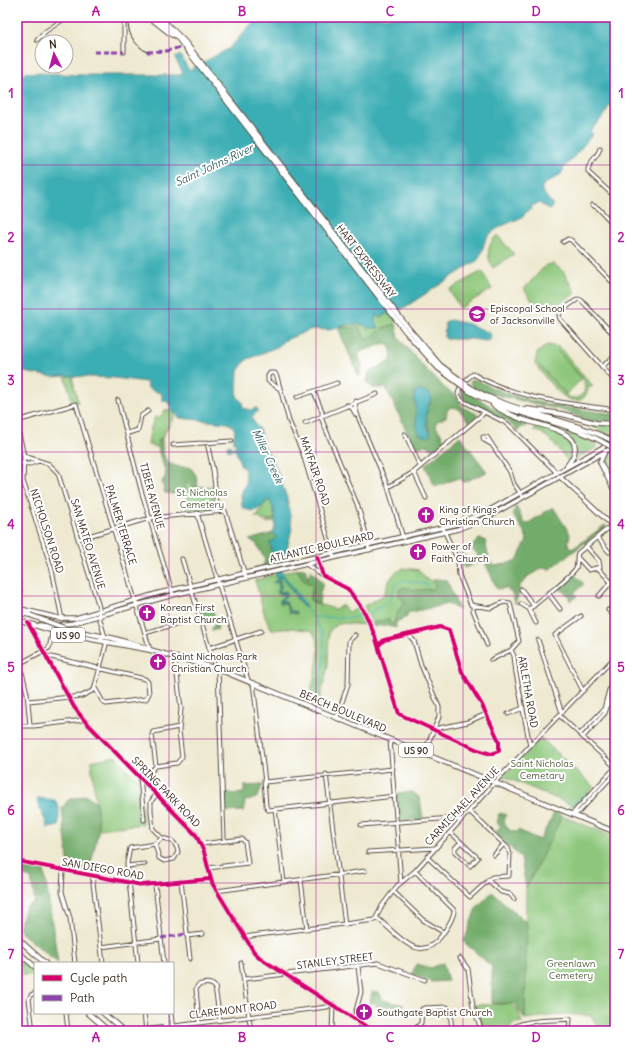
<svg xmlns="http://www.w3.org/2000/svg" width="632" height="1048" font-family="Delius,sans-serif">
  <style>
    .green { fill: #8ec77b; stroke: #64784c; fill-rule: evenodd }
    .forest { fill: #72ac6b; stroke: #566b44; fill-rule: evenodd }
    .water { fill: #3badb4; stroke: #3b6c69 }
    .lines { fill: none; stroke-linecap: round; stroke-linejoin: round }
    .stream { stroke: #3badb4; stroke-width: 1 }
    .minor-casing { stroke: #564739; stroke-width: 5 }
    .major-casing { stroke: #564739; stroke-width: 5.5 }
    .highway-casing { stroke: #564739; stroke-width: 6 }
    .minor { stroke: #fff; stroke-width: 3 }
    .major { stroke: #fff; stroke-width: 3.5 }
    .highway { stroke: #fff; stroke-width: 4 }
    .rail { stroke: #3b2a1e; stroke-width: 1 }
    .highway-bridge-casing { stroke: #564739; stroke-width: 6; stroke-linecap: butt }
    .highway-bridge { stroke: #fff; stroke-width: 4 }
    .quiet { stroke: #8e44ad; stroke-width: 3; stroke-dasharray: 6 3; stroke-linecap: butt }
    .cycleway-casing { stroke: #fff; stroke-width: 6 }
    .cycleway { stroke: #d6006c; stroke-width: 4 }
    .grid { fill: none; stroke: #b5179e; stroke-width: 1; stroke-opacity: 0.55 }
    .labels { text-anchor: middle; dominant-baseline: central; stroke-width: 4; stroke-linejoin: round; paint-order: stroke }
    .shield { fill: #fff; stroke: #766a62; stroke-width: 1 }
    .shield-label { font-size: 9px; font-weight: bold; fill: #3b2a1e }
    .street-label { font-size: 10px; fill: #3b2a1e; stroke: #fff }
    .poi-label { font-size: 10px; fill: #3b2a1e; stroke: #fff; text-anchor: start }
    .park-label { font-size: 10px; fill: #58613f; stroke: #fff }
    .water-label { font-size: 11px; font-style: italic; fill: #3b6562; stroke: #fff }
    .neatline { fill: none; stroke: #b5179e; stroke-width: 1.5 }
    .grid-label { font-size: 13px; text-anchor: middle; font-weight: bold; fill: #b5179e }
  </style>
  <rect width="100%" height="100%" fill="#fff"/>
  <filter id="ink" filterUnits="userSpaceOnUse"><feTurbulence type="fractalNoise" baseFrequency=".025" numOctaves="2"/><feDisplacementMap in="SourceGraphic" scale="8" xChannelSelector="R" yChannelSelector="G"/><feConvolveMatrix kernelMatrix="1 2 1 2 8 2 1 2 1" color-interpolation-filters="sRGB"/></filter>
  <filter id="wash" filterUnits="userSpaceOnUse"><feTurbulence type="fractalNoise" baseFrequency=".012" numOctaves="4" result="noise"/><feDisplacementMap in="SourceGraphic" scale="16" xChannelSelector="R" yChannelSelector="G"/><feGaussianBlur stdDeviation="0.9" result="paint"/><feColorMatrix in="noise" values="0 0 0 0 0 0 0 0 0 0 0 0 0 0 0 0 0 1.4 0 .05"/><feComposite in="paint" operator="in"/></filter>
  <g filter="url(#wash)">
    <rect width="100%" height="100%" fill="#eee9d0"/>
    <path class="green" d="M497,235L514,254L493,268C486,256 487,245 497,235Z
      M553,264L563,271L576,293L550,309L534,303L524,289L546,265Z
      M482,271L492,289L460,308L449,290Z
      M388,313L395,319L396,324L382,328L374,336L365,339L360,328L341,327L350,324L377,325L375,320L376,315L381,316Z
      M547,345L559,347L593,386L591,388L589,385C588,391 587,395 582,399C566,409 544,375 535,364L537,353ZM557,350L584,380L585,390C581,398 574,400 567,396L539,365L566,394L582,379Z
      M65,376H72L78,402L73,404Z
      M166,409L176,413L162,438L158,442V447L148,445L150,430L155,417L159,418Z
      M576,419L615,425V434L610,435Z
      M538,425C553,430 573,433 574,452L568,461C560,453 547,431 534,431L535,427Z
      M565,432L595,443L597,447L575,459L576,448Z
      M611,452L612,455H615V489L601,462L602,458L607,457Z
      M185,482L195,487L213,486L215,509L188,511Z
      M268,500L272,503L275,521L265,523L274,519L263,521L258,517H254L259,514L262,507Z
      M404,568L419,570L426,579L432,581L436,588L419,591L403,587V605L393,624H391L389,620L372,623L364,606L384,595C388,582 390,574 404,568Z
      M297,569L305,582L311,584L313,587L310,595L313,603L335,609L343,605L347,612L361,608L369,623L365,625L339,623L329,631L328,665L319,704L310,700C311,677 327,652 312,631L291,628L274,630L271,628L265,617L255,580L277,574V580L273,583L278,582L279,588L277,593L279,595L285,593L280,600L281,604L285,603L290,613L296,614V612H290L286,602L281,601L287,594L285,591L278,593L281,586L279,576L288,585L301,605L306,606L281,573Z
      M541,738L594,787L574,806L503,776Z
      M115,756L139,780L143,824L99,829L91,761Z
      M562,816L615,837V1031H601L591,1016L566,1014L525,1019L526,888Z
      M17,957L35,973V974L17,976Z
      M510,1004L518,1011L522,1022L515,1023L505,1031H484L474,1005Z"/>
    <path class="forest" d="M396,324L399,338L421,364L445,388L458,398L461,405L466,409L479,415L469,422L458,408L451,407L447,411L446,417L436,422V426L444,439L441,445L435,449L425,445L415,449L386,388H372L367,382L369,372L391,361C392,353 392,348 386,343L365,350L358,354L362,365L359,377L338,328L359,327L365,339L374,336L382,328ZM420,390L427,392L431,403L428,406C426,415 426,423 430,431L420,435L416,421Z
      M477,380C518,403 569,408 615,414V419L607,421L589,420L557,409L480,391L471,386L470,381Z
      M461,389L497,410L527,423L526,426L522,427L518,431L506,420L472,406L462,398Z
      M460,436L487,472L464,482L458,478L435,487L425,465Z
      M160,438H162C162,460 167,468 190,467L196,475L198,487H195L185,482L186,491L175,494L165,493L162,482L166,475C164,463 154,449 160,438Z
      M515,507L517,508L524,523L527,524L553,507L570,534L568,544L570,548H574L605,525L606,527L550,569L542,568L527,577L526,580L519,586V594L515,604L512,593L506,588L497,589L484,560L464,568L458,554L464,555L468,561L474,560L478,555L473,550V545L479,539L485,540L489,560L494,566L506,564L517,560L527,540L525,533L513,515Z
      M273,533L277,537L274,541L275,563L263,566L265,559C263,553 258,550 256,543L249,540Z
      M305,568L308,579L311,570L323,583L320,593L319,605L310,600L313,587L311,584L305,582L297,569Z
      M574,574L584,584L574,593L577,596L570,601L568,595L558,587Z
      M436,579L447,580L459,610L448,604L407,613V617L396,622V628L382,625L374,627L372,623L387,619L391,624H394L397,613L405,601L399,596V589C404,587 410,587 414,590L434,589L436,587L432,581Z
      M212,608L218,629L212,631V627L215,625L214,621L204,624L201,612Z
      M263,785C256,796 263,798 245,801L244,811L224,812L223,794L244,793V786Z
      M413,792L420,798L423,820L399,821L396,793Z
      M87,795L96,802L99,829L89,871L69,868L62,809L68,800Z
      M555,811L562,816L526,888L521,858L495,833L501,826L496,822L499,818L498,815L500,813L506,815L504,822L509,830L516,832L518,830L540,840Z
      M22,865L44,869L58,963L18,930L25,908L35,902L31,878L22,876L20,871Z
      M492,892L527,923L525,1019L514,1004L492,1003V967L464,942L476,908Z
      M443,963L448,981L432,982L412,974L416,964L431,968Z
      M372,992H379L383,1000L404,1005L376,1007V1003H370Z"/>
    <path class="water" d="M257,17H615V101L608,108L605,115L590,131L593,134L564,168L561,174L542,186V191L553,205L550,210L539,203L531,206L532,208L524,214V216C513,222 492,228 486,239C483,246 482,253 478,260L399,311L395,319L388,313L380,318L377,315L375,320L379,328H368L364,325L350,324L329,330L312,329L283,341L279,346L246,360L238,371L237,396L242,402L243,408L250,410L257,408L258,411L252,417L255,424L259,429L264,442L262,443L273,460L287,498L292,528L285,557L280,558L282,573L306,606L304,607L301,605L288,585L279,576L280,585L282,586L278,593L286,591L287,594L281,601L286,602L289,610L296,612V614L294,612L289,613L286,603H280V600L285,593L277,594L279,588L278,582L273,583L277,580L270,543L277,537L273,533C278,524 274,509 270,501L268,500C261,509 253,515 242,507L241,494L246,483L245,470L241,466L235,449L228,451L227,446L230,445L231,448L236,446L235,442H233L235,431L233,426L227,423L180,418L172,411L168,402L162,400V394L148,388L146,382L115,378L65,376L54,377L17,371V72L82,75H180L183,73L175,58L180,55L189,70L230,48Z
      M450,320L468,324L490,333L491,339L486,341L471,339H446L444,337L445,322Z
      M420,390L430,394L432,399L428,406L426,415L427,426L431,435L427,437L420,435L417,429L414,392Z
      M38,798L55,800L59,807V826L48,828C45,817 39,810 37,800Z"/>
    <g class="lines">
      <path class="stream" d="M609,461L615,465
        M611,479L615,477
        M305,607C311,615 318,623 322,633C329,651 319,684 314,702
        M368,614L390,601L395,585L403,580L430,585
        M314,617L349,618L365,615
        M570,806L585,794"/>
    </g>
  </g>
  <g filter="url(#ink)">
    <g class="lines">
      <g class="minor-casing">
        <path id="minor" d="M124,17V52
          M37,40L46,31L67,17
          M600,148C598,158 587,162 588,172L615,197
          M592,205L598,208L615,226
          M615,229L613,232L615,234
          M563,242L568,239L571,240L615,285
          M615,336L581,300L578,299L561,311L559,315L560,319L615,381
          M602,367L615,355
          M280,389L268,381V376L270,373H275L277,377L289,421L303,454L334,558
          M314,392L322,411V420L357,504L365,530L369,550
          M297,397L337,383
          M118,400L141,490L173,595
          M356,401L355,407L359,419L388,487L403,538
          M347,405L352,408L356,415
          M17,421L76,404L150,650
          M305,423L377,394
          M17,425L24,456L23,481L52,570L62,619
          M128,433L138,430L141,416L148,411
          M405,434L420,466
          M207,442L213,470L218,511
          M491,444L484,440L483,437H487L510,472L514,484L523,497
          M173,445L232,441
          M24,456L49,464L58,473L99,607L100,620L105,637
          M17,463L30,464L39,461
          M414,472L426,498
          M556,472L508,424L461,400L458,394L461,384L473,374C516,399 567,403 615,410
          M388,487L414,472L485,412
          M197,513L248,680
          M443,528L458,561L459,575L471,605L491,608L504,602L510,603L519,641L511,650L514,656L516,673L530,746
          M597,537L609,552
          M78,539L150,518L225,511L246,578
          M317,557L323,576L348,589L365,613L375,636L399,714L478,750L491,754L499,751V741L482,705L462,672L449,630L440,627L384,640L378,646
          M577,557L589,570L600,567L599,561L586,546
          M182,559L215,667
          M306,564L323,576
          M598,568L611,582L599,596
          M17,571L20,591L18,608
          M521,589L534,606
          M548,593L560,609
          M521,604L529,609L536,623
          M473,606V610L487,645
          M529,609C535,605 574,573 576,568C578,563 576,558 578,553L612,525
          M608,610L615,617
          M581,616L555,635L583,691
          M145,633L179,623
          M408,634L414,641L421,665L439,707V717L424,753
          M538,640L562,713
          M209,648L261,631
          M47,656L145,679L148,682L149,694L146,699L106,704L103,702L95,688
          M491,660L511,650
          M20,664L27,693L30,725
          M17,665L49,648L53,631
          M218,669L224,839
          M253,683L265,782L393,769
          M28,701L82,696L94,690L107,641
          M508,714L523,708
          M560,716L615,767
          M337,717L348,684L349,641L355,635
          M17,726H34L84,720
          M434,729L468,722L486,714
          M580,734L604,709L609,690L615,681
          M583,737L605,713L615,685
          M390,740L401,883
          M156,766L177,763L182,757L179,731L181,709L175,657
          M156,766L152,735L153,732L179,727
          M326,774L345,925
          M140,777L144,820
          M143,780L156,766
          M264,780L266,806L268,810L395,796
          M275,809L284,882
          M572,814L612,771L615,769
          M572,814L579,812L615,773
          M361,825L452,818L461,820
          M450,832L478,858L470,866L455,852V848L461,842
          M155,844L159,858L164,861L174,859L178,852C176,842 172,840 162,838
          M201,844L242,839L245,842L248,863L208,868
          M368,852L435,848
          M494,855L504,844
          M427,857L470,897L492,877L509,876L510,854L508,848L469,811
          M17,861L142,885L210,879
          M127,866L145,864
          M63,870L62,892L70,918L75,963
          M92,875L103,963
          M301,880L307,929
          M488,880L501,892L510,894L514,899
          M181,881L190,959
          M155,885L164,963
          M216,891L365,871
          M393,891L423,920L443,932
          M377,918C398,934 419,967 442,935C447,928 454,918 454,910L415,871
          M187,936L203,934
          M244,937L375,920L382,906L397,886L415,871L498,779L615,657
          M101,947L161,939
          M460,958L468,969L473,1007L482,1031
          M138,963L127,863L130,848L155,844L162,838L153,829L151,811V802L157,793
          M241,963L251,1031
          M244,979L378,963L425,980
          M66,1013L68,1031
          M144,1013L146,1031
          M171,1013L173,1031
          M354,1018L361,992L358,966
          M199,1023L196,989L198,985C204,983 211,982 215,987L220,1020
          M33,1031L29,999L31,995L35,993
          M134,1031L327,1007L333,1004L332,1031
          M360,1031V1022
          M413,1031L421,1023L422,1009L424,1008L447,1007L450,1010L452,1031
          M508,1031C523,1018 551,1021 570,1019L569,1031"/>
      </g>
      <g class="major-casing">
        <path id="major" d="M559,476L615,528
          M17,608L58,618H76L159,593L453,525L486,512L614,441
          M28,623L74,707L84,720L196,835L204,852L212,883L254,952L260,958L373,1031
          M39,625L52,626L73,623L173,595L458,529L486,518L615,446"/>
      </g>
      <g class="highway-casing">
        <path id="highway" d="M149,17L172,35
          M155,17L177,37L406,332
          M160,17L185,42L409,329
          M471,388C514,413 563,417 607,438
          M469,391C510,415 559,419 601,441
          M493,405C502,411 511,415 521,419C535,424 568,429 574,443C577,452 572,459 567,466
          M527,409L562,414L596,423L615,424
          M605,451L600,462L615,492
          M17,612L30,615
          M17,620L64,634L150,650L218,669L615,832
          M70,630L112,638L146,648
          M17,938L45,963
          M17,951L35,967
          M88,1013L109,1031
          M103,1013L124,1031"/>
      </g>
      <use href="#minor" class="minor"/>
      <use href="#major" class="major"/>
      <use href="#highway" class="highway"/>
      <path class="rail" d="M128,17C127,33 133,44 147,52"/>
      <g class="highway-bridge-casing">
        <path id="highway-bridge" d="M409,329L440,365L471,388
          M406,332L438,368L469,391
          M607,438L615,442
          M601,441L615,449
          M30,615L70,630"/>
      </g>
      <use href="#highway-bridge" class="highway-bridge"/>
      <path class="quiet" d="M94,52H124
        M147,52L166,51L181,47
        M161,938L187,934"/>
      <g class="cycleway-casing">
        <path id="cycleway" d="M317,557L323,576L348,589L365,613L375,636L399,714L478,750L491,754L499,751V741L482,705L462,672L449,630L440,627L384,640L378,646
          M28,623L74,707L84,720L196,835L204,852L212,883L254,952L260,958L373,1031
          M17,861L142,885L210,879"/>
      </g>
      <use href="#cycleway" class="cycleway"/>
    </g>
  </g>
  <path class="grid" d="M169,17V963M316,17V1031M463,17V1031M17,165H615M17,309H615M17,452H615M17,596H615M17,739H615M17,883H615M169,1013V1031"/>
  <defs>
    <g id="school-disc" transform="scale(0.9)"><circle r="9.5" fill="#b5179e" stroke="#fff"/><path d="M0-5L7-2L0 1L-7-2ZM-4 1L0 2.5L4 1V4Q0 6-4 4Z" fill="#fff"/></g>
    <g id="church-disc" transform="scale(0.9)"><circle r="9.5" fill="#b5179e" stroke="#fff"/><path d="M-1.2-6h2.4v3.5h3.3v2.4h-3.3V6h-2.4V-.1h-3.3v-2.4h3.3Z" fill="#fff"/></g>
  </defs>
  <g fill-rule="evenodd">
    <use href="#school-disc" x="477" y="314"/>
    <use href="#church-disc" x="426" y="515"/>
    <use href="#church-disc" x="418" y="552"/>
    <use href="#church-disc" x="147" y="613"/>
    <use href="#church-disc" x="158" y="662"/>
    <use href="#church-disc" x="364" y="1012"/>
  </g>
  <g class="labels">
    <g class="shield">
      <rect x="51" y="628" width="34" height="14" rx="3"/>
      <rect x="399" y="743" width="34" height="14" rx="3"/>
    </g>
    <g class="shield-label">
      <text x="68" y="635">US 90</text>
      <text x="416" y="750">US 90</text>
    </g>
    <g class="street-label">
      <text transform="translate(366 261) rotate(52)">HART EXPRESSWAY</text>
      <text transform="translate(315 471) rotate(71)">MAYFAIR ROAD</text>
      <text transform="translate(152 496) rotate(75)">TIBER AVENUE</text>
      <text transform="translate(121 525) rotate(73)">PALMER TERRACE</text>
      <text transform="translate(47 531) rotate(72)">NICHOLSON ROAD</text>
      <text transform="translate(88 544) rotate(73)">SAN MATEO AVENUE</text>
      <text transform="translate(322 547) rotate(-13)">ATLANTIC BOULEVARD</text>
      <text transform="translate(528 692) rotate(80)">ARLETHA ROAD</text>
      <text transform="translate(343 711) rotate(23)">BEACH BOULEVARD</text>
      <text transform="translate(166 792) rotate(46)">SPRING PARK ROAD</text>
      <text transform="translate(462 806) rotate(-47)">CARMICHAEL AVENUE</text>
      <text transform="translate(103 869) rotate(10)">SAN DIEGO ROAD</text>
      <text transform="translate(335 961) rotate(-7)">STANLEY STREET</text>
      <text transform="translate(233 1010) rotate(-7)">CLAREMONT ROAD</text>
    </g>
    <g class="poi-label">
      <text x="490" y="308">Episcopal School<tspan x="490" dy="12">of Jacksonville</tspan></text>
      <text x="439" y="509">King of Kings<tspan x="439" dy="12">Christian Church</tspan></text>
      <text x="431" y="546">Power of<tspan x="431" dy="12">Faith Church</tspan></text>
      <text x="160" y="607">Korean First<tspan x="160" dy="12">Baptist Church</tspan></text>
      <text x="171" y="656">Saint Nicholas Park<tspan x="171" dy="12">Christian Church</tspan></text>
      <text x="377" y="1012">Southgate Baptist Church</text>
    </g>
    <g class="park-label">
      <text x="202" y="492">St. Nicholas<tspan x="202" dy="12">Cemetery</tspan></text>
      <text x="542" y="763">Saint Nicholas<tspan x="542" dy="12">Cemetary</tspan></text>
      <text x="571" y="963">Greenlawn<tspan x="571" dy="12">Cemetery</tspan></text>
    </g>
    <g class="water-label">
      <text transform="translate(214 165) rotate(-25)">Saint Johns River</text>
      <text transform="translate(268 456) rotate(65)">Miller Creek</text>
    </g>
  </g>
  <rect width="632" height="1048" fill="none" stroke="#fff" stroke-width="44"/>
  <rect x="34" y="962" width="140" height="52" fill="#ffffff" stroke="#b1aaa5"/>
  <rect x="42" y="975" width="20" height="6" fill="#d6006c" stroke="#b1aaa5"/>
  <text x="70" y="982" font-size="12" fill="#3b2a1e">Cycle path</text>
  <rect x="42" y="995" width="20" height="6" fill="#8e44ad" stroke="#b1aaa5"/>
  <text x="70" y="1002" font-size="12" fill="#3b2a1e">Path</text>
  <g transform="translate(54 54) rotate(354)"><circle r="19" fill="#ffffff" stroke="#b1aaa5"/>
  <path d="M0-3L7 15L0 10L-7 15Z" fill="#b5179e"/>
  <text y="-6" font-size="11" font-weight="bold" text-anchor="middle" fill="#3b2a1e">N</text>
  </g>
  <rect x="22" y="22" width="588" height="1004" class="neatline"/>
  <g class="grid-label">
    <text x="96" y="16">A</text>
    <text x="242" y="16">B</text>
    <text x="390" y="16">C</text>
    <text x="536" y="16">D</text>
    <text x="11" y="98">1</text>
    <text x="621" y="98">1</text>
    <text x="11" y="242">2</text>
    <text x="621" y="242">2</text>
    <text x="11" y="385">3</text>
    <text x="621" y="385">3</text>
    <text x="11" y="529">4</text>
    <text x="621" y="529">4</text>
    <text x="11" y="672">5</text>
    <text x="621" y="672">5</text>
    <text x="11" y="815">6</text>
    <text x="621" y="815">6</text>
    <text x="11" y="959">7</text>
    <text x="621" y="959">7</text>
    <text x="96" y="1042">A</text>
    <text x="242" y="1042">B</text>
    <text x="390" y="1042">C</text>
    <text x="536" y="1042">D</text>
  </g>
</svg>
